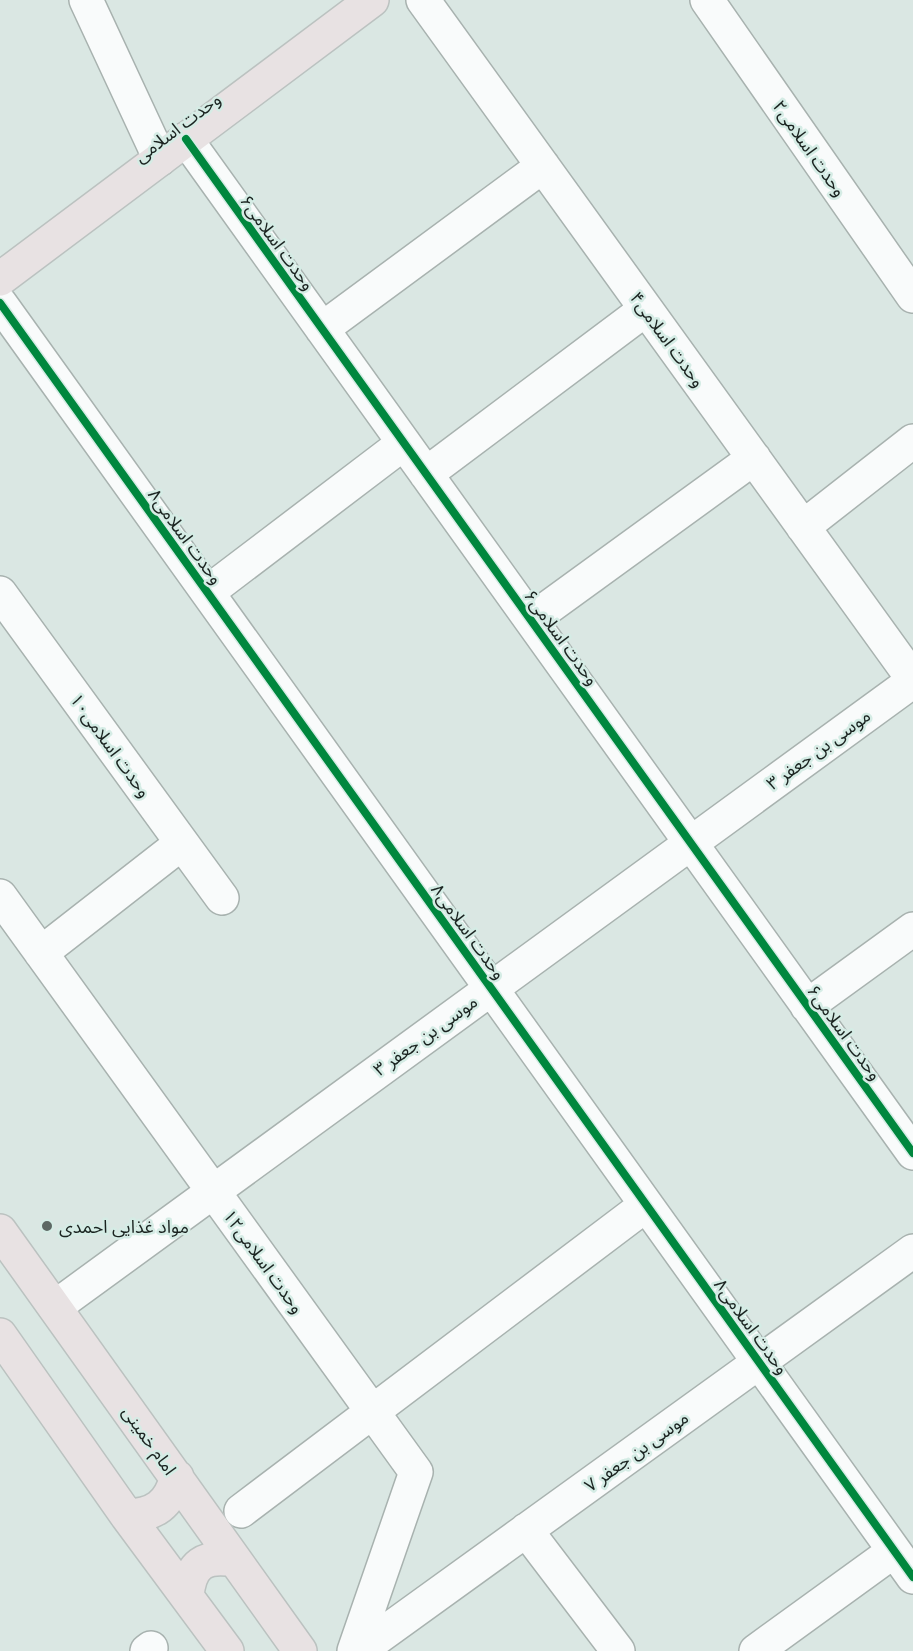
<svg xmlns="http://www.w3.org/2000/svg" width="913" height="1651" font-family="'Golos Text','Noto Sans Arabic',sans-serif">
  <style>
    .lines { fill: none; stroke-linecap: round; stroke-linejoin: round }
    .minor-casing { stroke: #a8b2af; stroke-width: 36 }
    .major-casing { stroke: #bbc2c0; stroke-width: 36 }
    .minor { stroke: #f9fbfb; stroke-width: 33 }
    .major { stroke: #e8e2e3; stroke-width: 33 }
    .cycleway-casing { stroke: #d5ece5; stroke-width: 11 }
    .cycleway { stroke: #00873e; stroke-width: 8 }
    .poi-dot { fill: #5d6864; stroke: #d5ece5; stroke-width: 2 }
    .labels { text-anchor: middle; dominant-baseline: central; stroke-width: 5; stroke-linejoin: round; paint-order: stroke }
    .street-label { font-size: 18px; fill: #1a2320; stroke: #d5ece5 }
    .poi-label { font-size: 18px; fill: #1a2320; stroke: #d5ece5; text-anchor: start }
  </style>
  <rect width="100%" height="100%" fill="#dae7e3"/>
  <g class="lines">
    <g class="minor-casing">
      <path id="minor" d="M86,0L160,159
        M423,0L913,679
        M707,0L913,296
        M186,139L913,1153
        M0,303L913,1577
        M322,329L543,166
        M426,474L646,309
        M803,527L913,441
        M208,592L404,443
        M0,593L222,898
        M531,620L754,458
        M0,896L416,1472L354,1651
        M41,953L182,843
        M807,1006L913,929
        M55,1307L913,681
        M241,1511L646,1205
        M526,1530L618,1651
        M147,1651L151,1648
        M359,1651L913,1251
        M756,1651L894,1551"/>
    </g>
    <g class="major-casing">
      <path id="major" d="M0,279L372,0
        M0,1231L300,1651
        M0,1335L127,1516L227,1651
        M127,1516C155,1515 169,1505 177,1477
        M187,1596C190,1564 204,1555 235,1560"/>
    </g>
    <use href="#minor" class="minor"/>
    <use href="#major" class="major"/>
    <g class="cycleway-casing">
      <path id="cycleway" d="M186,139L913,1153
        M0,303L913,1577"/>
    </g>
    <use href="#cycleway" class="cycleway"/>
  </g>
  <circle class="poi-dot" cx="47" cy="1226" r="6"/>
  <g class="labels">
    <g class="street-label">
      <text transform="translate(177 127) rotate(-37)">وحدت اسلامی</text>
      <text transform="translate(810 148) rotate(55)">وحدت اسلامی۲</text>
      <text transform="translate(278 242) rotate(54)">وحدت اسلامی۶</text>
      <text transform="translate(668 339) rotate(54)">وحدت اسلامی۴</text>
      <text transform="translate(186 536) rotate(54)">وحدت اسلامی۸</text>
      <text transform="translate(562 637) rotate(54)">وحدت اسلامی۶</text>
      <text transform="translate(111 745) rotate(54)">وحدت اسلامی۱۰</text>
      <text transform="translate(818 749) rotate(-36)">موسی بن جعفر ۳</text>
      <text transform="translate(469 931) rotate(54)">وحدت اسلامی۸</text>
      <text transform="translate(845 1032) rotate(54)">وحدت اسلامی۶</text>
      <text transform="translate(425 1035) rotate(-36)">موسی بن جعفر ۳</text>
      <text transform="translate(264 1261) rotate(54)">وحدت اسلامی۱۲</text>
      <text transform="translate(752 1326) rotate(54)">وحدت اسلامی۸</text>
      <text transform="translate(150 1440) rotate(55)">امام خمینی</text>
      <text transform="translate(636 1451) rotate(-36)">موسی بن جعفر ۷</text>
    </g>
    <g class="poi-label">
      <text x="59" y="1226">مواد غذایی احمدی</text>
    </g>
  </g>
</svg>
